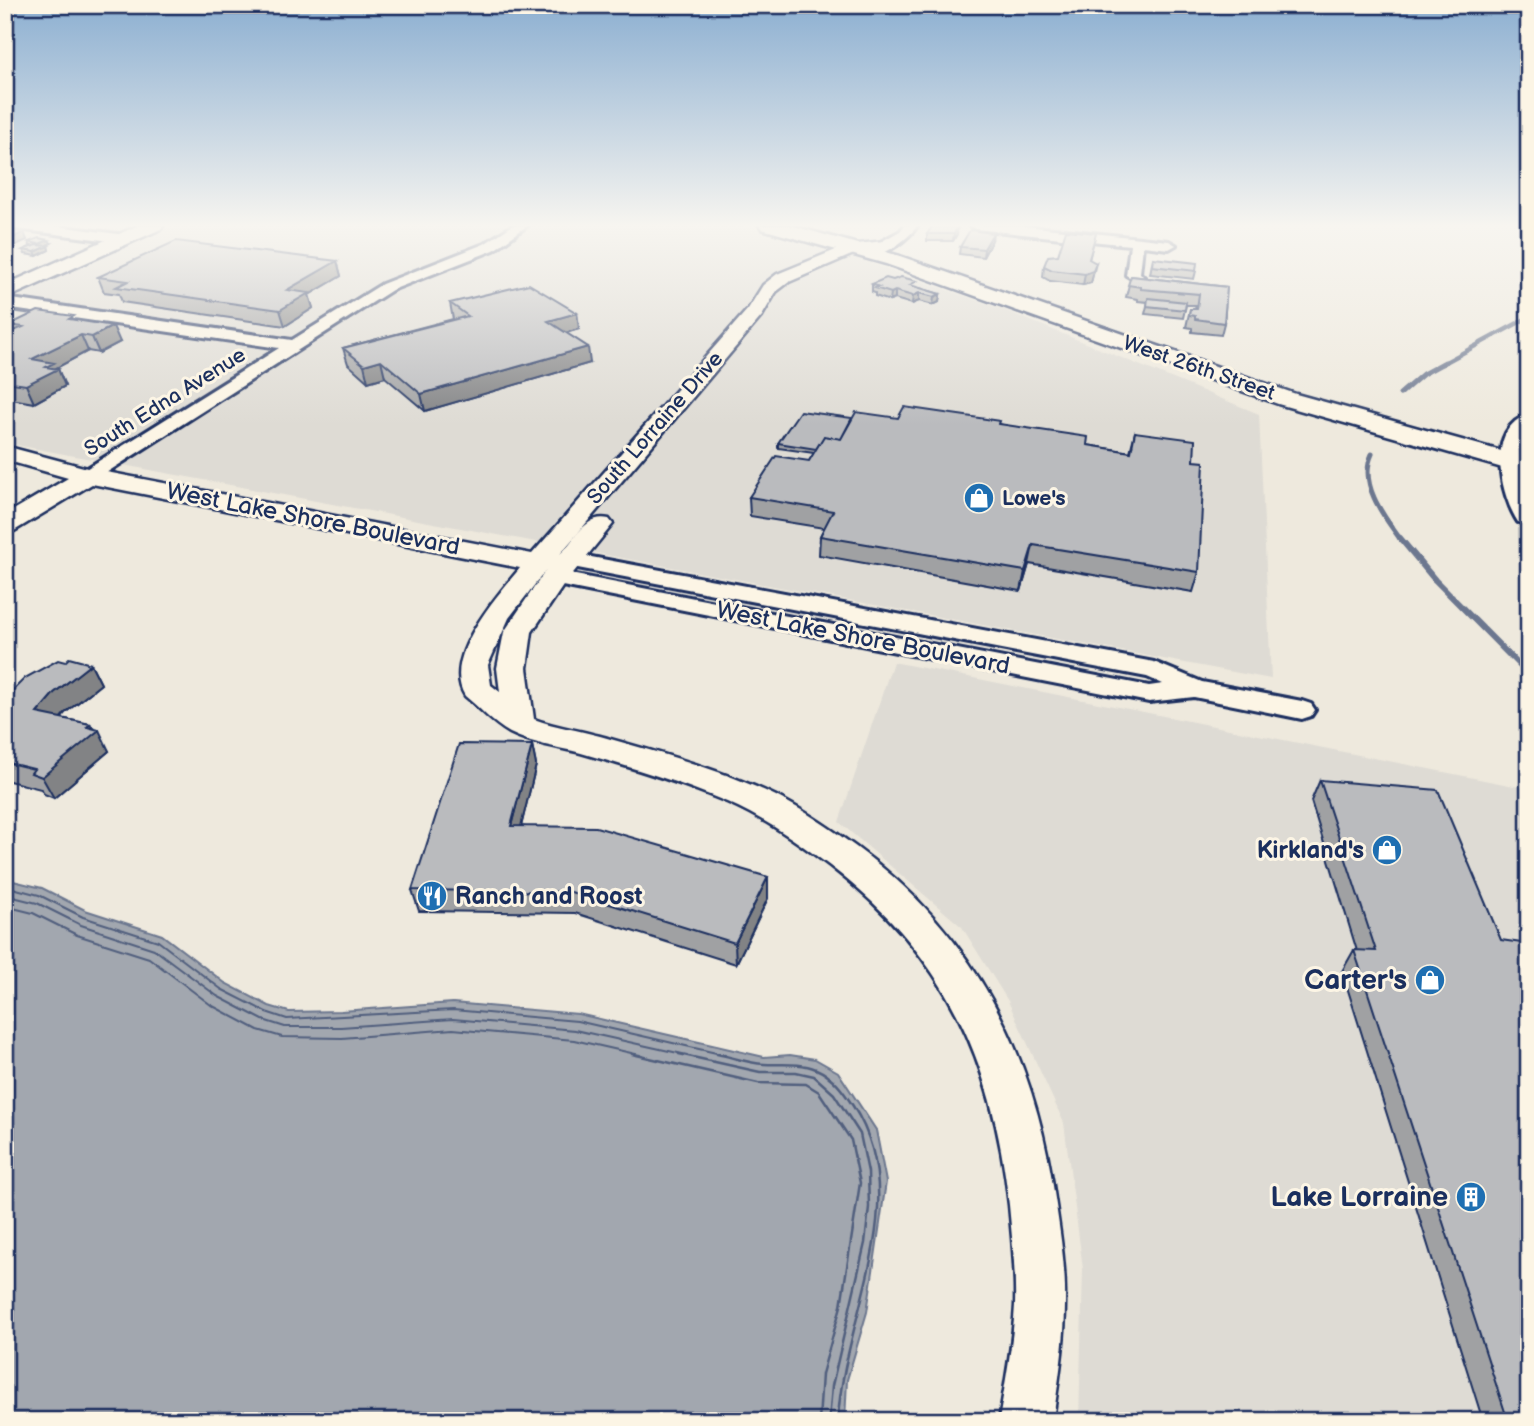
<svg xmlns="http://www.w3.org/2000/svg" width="1534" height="1426" font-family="'Balsamiq Sans',sans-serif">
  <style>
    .built { fill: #dedbd4 }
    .water { fill: #a2a7af; stroke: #6c778f; stroke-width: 2 }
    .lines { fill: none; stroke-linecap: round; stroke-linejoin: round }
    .shore-far1 { stroke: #515f7e; stroke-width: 2 }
    .shore { stroke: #515f7e; stroke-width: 2.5 }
    .stream-far2 { stroke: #6c778f; stroke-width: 4.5 }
    .stream-far1 { stroke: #6c778f; stroke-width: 5 }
    .stream { stroke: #6c778f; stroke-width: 6 }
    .minor-casing { stroke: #1b2f5e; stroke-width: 6 }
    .tertiary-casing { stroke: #1b2f5e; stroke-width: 5 }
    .secondary-casing { stroke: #1b2f5e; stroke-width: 5 }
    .motorway-casing { stroke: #1b2f5e; stroke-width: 6 }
    .minor { fill: #fcf5e5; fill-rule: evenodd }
    .tertiary { fill: #fcf5e5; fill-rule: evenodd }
    .secondary { fill: #fcf5e5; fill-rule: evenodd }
    .motorway { fill: #fcf5e5; fill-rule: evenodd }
    .wall { fill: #a0a1a3; stroke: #1b2f5e; stroke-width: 2 }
    .shaded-wall { fill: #828385; stroke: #1b2f5e; stroke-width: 2 }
    .building { fill: #babbbe; stroke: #1b2f5e; stroke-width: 2 }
    .labels { text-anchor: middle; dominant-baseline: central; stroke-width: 6; stroke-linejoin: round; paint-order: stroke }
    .far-street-label { font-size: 21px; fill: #1b2f5e; stroke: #fcf5e5 }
    .far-poi-label { font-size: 21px; font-weight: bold; fill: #1b2f5e; stroke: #fcf5e5; text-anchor: start }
    .street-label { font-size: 24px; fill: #1b2f5e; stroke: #fcf5e5 }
    .poi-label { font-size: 24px; font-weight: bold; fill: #1b2f5e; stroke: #fcf5e5; text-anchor: end }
    .near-poi-label { font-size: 28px; font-weight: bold; fill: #1b2f5e; stroke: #fcf5e5; text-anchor: end }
  </style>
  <rect width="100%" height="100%" fill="#eee9dd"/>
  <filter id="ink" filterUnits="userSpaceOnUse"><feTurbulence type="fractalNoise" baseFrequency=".0143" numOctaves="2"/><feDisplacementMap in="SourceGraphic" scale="14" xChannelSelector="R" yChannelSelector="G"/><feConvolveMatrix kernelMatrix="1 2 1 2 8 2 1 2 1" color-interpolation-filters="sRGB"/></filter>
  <g filter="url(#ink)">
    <path class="built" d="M173,225H739L799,238L1002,309L1259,414L1271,679L5,443V302Z
      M893,662L1529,789V1421H1079L1083,1269L1064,1123L1008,1001L962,927L839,822Z"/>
    <path class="water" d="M5,879L42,888L85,910L162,935L225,983L269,1006L289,1012L341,1011L453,1003L578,1014L764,1057L790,1055L815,1059L838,1072L876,1130L886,1182L867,1312L847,1380L845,1421H5Z"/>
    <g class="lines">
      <path class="shore-far1" d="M5,886L39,895L83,917L158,941L221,989L266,1012L287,1019L453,1010L577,1021L725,1055
        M5,895L37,903L81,925L154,949L217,996L263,1020L285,1027H341L453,1019L575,1030L687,1055
        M5,906L33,913L77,935L149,958L211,1005L258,1030L282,1037L342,1038L453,1029L574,1040L640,1055"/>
      <path class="shore" d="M632,1054L758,1083L806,1084L819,1092L851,1140L860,1183L841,1306L822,1374L819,1421
        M679,1054L760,1072H796L814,1076L834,1094L860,1134L868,1172L869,1207L865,1243L832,1386L829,1421
        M717,1054C732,1057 748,1063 764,1064C781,1065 800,1062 816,1069C833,1076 844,1092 853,1106C916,1203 842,1318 838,1421"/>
      <path class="stream-far2" d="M1525,225L1529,232
        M1442,364L1529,317"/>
      <path class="stream-far1" d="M1400,394L1423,374L1445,362
        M1372,454C1358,484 1384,517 1401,540"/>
      <path class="stream" d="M1400,538L1435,580L1529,675"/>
      <g class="minor-casing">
        <path id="minor" d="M11,225H50L126,235L133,239L126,243L17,229Z
          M513,225H528L494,250L392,290L95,480H81L78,476L81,472L279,348L5,308V298L292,340L382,284L484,244Z
          M905,225H918C909,238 883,259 866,256V250L900,231Z
          M969,225H1016L1169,241L1176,245L1169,249L1143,246L1140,273L1145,278L1138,282L1126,275L1130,245L975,229Z
          M570,553L1154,662L1202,682L1302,701L1311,704L1315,710L1311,716L1302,719L1194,697L1149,702L547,583L544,578L547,573L555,571L1149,686L1163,684L1147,677L562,565L559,560L562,555Z"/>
      </g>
      <g class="tertiary-casing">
        <path id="tertiary" d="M884,241L892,246L890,249L856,253L789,282L776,292L762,316L560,554C575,541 585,513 609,519L613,524L565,583L532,632L527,668L534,719C555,727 579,730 600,736C660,753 720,769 776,796C804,810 830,828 856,847C978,936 1036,1058 1056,1205C1061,1238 1066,1272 1065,1305C1065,1344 1058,1382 1053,1421H999C1005,1382 1013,1344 1015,1305C1016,1272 1012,1238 1009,1205C993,1061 947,956 830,866C797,841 764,818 727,802C680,782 630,767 581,753C558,747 532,744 510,733C493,724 480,708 465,696C441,658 497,596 520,568L92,484L14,531L5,534V515L68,478L5,460V446L91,469L532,554L748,309L763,285L777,274L848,245ZM546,570L504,632L497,668L500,692L491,685L488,665L509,618Z"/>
      </g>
      <g class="secondary-casing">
        <path id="secondary" d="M139,225H164L161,229L5,299V285Z
          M759,225H790L900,256L1296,394L1523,457L1527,463L1523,469L1513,471L1278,404L886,264L762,229Z"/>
      </g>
      <g class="motorway-casing">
        <path id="motorway" d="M1529,415V524L1518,522C1500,495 1485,426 1529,415Z"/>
      </g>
      <use href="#minor" class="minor"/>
      <use href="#tertiary" class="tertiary"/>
      <use href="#secondary" class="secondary"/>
      <use href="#motorway" class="motorway"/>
    </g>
    <path class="wall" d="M1096,233L1089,260L1093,274L1091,283L1083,285L1050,281L1043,277L1044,266L1058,255Z
      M927,234H957L953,241H927Z
      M992,240L983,257L959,254L960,247Z
      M29,242L51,243L45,246H48L49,250L37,256L25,254L23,250L32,246H30Z
      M1153,258L1196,271L1194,279L1150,274Z
      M337,261L341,276L309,295L313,308L285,326L122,302L119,294L104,292L98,277Z
      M1131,276L1227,287L1224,323L1221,335L1192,332V328L1186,327L1190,309H1195L1196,305H1186L1183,318L1145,314L1148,302L1138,301V299L1126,297Z
      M872,284L916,287L940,294L939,302L933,305L919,301L912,304L895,299L890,301L875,296V293L872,292Z
      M450,303L577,313L579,329L566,333L590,363L425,411L385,377L368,382L348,364L343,348L453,319Z
      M75,320L120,342L99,353L88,351L56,368L58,369L65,386L34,403L5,398V335L12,332L9,325Z
      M852,418H898L999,424L1087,445L1130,452L1135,432L1194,461L1199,572L1193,592L1029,564L1021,591L819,555L820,536L824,528L750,516L749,497L809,461L814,453L778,448V443Z
      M65,662L91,664L101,684L65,713L61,718L90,724L109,751L54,798L44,794L41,789L5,780V702L10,703L13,697L10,693Z
      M532,745L536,765L521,826L768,877V898L736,964L575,913L419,911L412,890Z
      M1320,780L1501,940L1529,1421H1483L1342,971L1354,950L1357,951L1311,801Z"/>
    <path class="shaded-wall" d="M958,226L957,234L953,241L954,234Z
      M24,232L27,240L8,249L5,242Z
      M993,233L992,240L983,257L984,249Z
      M49,240L51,243L41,248L39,244Z
      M48,246L49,250L37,256L35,252Z
      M337,261L341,276L309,295L313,308L285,326L280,310L287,290Z
      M1096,263L1091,283L1083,285L1085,274Z
      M895,291V299L890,301L891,293Z
      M919,293V301L912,304L913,296Z
      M940,294L939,302L933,305L934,297Z
      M577,313L579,329L550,337L548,321Z
      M113,326L120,342L99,353L92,337Z
      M81,335L88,351L56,368L57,369H58L65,386L34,403L26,385L32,359Z
      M588,347L590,363L425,411L421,394Z
      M381,360L385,377L368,382L364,365Z
      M1033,545L1029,564L1021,591L1025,571Z
      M91,664L101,684L65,713L48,733L37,713L54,693Z
      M90,724L95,733L99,730L109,751L54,798L42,777Z
      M532,745L536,765L516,847L511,826Z
      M768,877V898L736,964L735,943Z"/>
    <path class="building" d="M933,225H948L958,226L954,234H927Z
      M5,229L24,232L5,242Z
      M970,230L993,233L984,249L960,247Z
      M1066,230L1096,233L1089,259L1096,263L1093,271L1085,274L1052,270L1044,266L1048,256L1058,255Z
      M39,238L49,240L39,244L29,242Z
      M176,241L337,261L287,290L309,293L280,310L116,287L128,281L98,277Z
      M36,245L48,246L35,252L23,250Z
      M1153,258L1197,263L1196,271L1152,266Z
      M1131,276L1227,287L1224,323L1195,319V316L1189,315L1190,309H1197L1199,294L1141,289V287L1128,285Z
      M901,277L917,281L910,285L940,294L934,297L919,293L913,296L895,291L891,293L875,288L879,287L872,284L886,278L893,280Z
      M529,284L577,313L548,321L588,347L421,394L381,360L364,365L343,348L468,316L450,303Z
      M1148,298L1186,302L1185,310L1147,306Z
      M38,311L74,316L69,319L113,326L92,337L81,335L32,359L54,363L46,367L58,369L26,385L5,382V335L23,327L9,325Z
      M904,407L1000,421L999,424L1088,437L1087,445L1131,452L1135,432L1195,440L1194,461L1204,462L1199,572L1033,545L1025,571L820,536L833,511L749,497L776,456L809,461L824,436L841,439L856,412L898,418Z
      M800,411L852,418L841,439L824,436L816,449L778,443Z
      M69,658L91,664L54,693L37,713L90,724L87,727L99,730L42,777L31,773L34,769L5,762V702L10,703L14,693H10L25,678L58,660L65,662Z
      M459,744L532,745L511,826L596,827L768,877L735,943L571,892L412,890Z
      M1320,780L1438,790L1501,940L1529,944V1421H1508L1354,950L1376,951Z"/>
  </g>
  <linearGradient id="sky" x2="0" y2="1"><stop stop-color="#8cafd1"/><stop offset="0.53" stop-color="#f7f5f0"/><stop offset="1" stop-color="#f7f5f0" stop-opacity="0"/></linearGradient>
  <rect width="1534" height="425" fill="url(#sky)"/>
  <defs>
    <g id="shop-disc" transform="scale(1.575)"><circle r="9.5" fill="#1f6fb2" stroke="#fcf5e5"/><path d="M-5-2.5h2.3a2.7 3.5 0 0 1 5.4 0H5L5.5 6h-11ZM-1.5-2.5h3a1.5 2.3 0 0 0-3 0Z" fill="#fff"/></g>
    <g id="restaurant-disc" transform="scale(1.575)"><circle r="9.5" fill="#1f6fb2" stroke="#fcf5e5"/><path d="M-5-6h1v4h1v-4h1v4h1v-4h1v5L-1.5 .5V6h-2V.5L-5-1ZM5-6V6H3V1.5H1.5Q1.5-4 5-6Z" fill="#fff"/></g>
    <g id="building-disc" transform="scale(1.575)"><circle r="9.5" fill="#1f6fb2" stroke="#fcf5e5"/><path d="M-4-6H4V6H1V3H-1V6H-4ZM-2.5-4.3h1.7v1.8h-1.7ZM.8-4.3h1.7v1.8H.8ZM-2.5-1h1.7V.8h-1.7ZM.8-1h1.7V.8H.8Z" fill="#fff"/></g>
  </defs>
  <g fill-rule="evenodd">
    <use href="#shop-disc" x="979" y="498"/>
    <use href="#shop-disc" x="1387" y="850"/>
    <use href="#restaurant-disc" x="432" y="896"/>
    <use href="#shop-disc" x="1430" y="980"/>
    <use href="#building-disc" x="1471" y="1197"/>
  </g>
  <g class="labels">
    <g class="far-street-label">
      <text transform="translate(1199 368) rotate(19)">West 26th Street</text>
      <text transform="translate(165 402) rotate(-32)">South Edna Avenue</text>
      <text transform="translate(655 428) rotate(-49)">South Lorraine Drive</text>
    </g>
    <g class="far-poi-label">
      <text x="1002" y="498">Lowe's</text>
    </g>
    <g class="street-label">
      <text transform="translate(313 519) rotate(11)">West Lake Shore Boulevard</text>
      <text transform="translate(863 638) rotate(11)">West Lake Shore Boulevard</text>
    </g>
    <g class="poi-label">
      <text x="1364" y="850">Kirkland's</text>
      <text x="455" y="896" text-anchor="start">Ranch and Roost</text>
    </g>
    <g class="near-poi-label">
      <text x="1407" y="980">Carter's</text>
      <text x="1448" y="1197">Lake Lorraine</text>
    </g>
  </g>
  <rect width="1534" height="1426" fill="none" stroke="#fcf5e5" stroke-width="28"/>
  <rect x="14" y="14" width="1506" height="1398" fill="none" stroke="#1b2f5e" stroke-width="2.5" filter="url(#ink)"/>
</svg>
